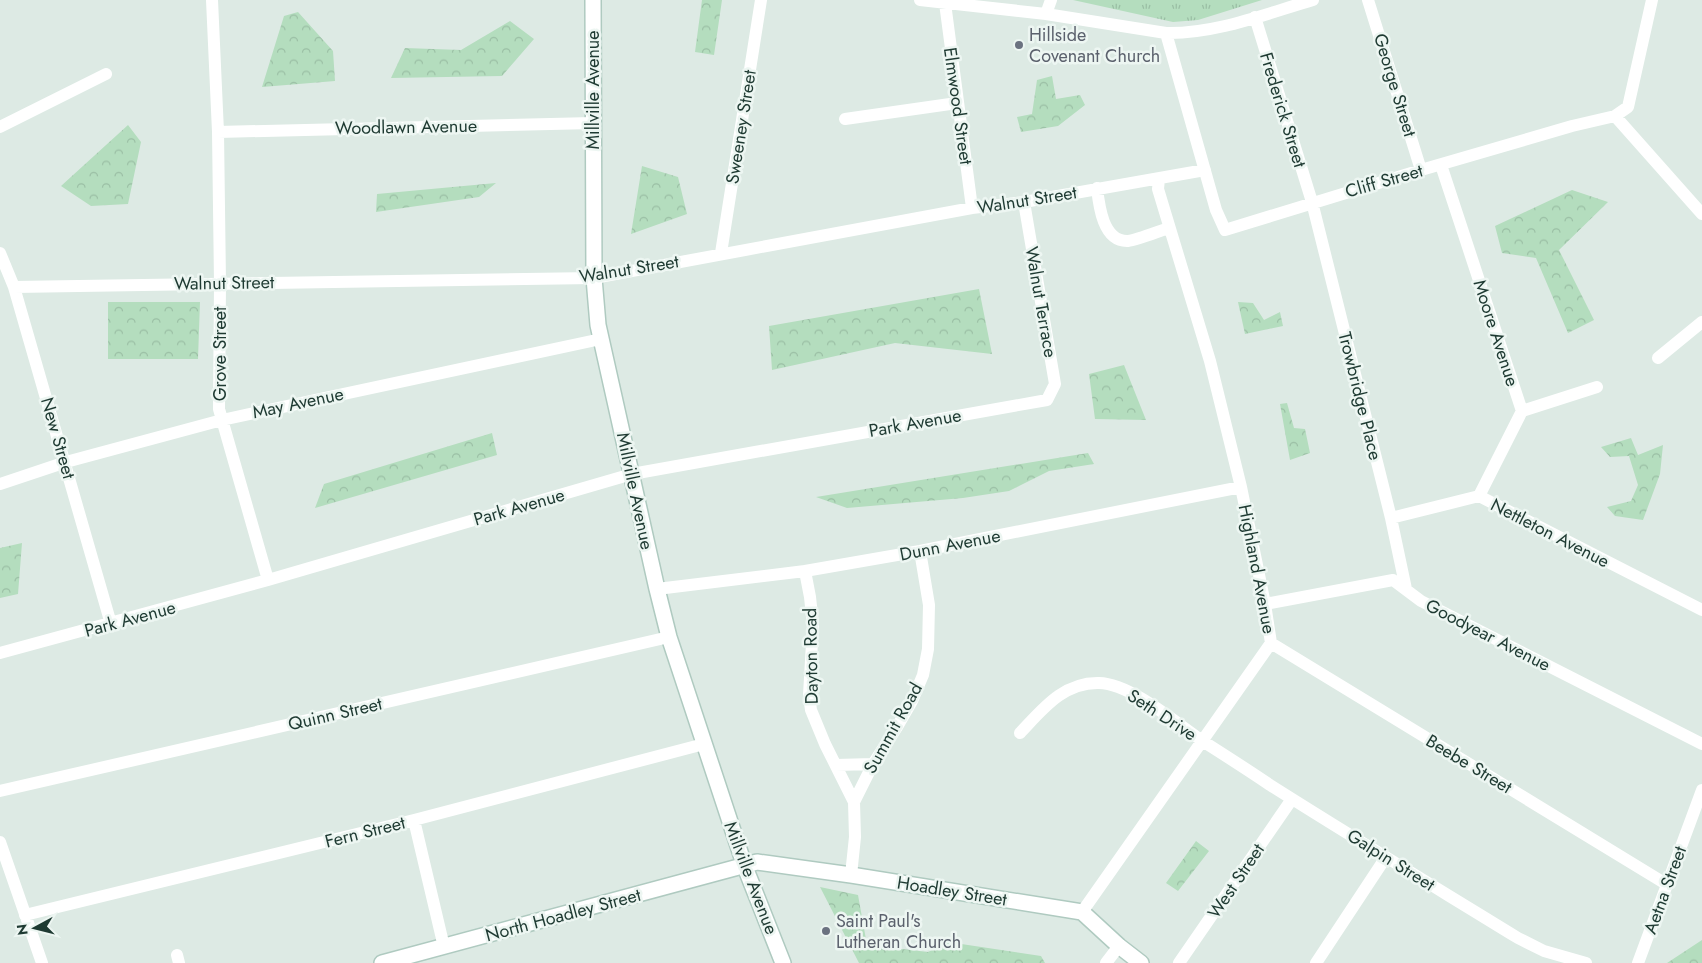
<svg xmlns="http://www.w3.org/2000/svg" width="1702" height="963" font-family="Jost,sans-serif">
  <style>
    .forest { fill: url(#forest-crowns) }
    .park { fill: url(#park-tufts) }
    .lines { fill: none; stroke-linecap: round; stroke-linejoin: round }
    .secondary-casing { stroke: #afcac0; stroke-width: 18 }
    .street { stroke: #fff; stroke-width: 12 }
    .secondary { stroke: #fff; stroke-width: 15 }
    .worship-dot { fill: #6b7280; stroke: #edf6f2; stroke-width: 2 }
    .labels { text-anchor: middle; dominant-baseline: central; stroke-width: 5; stroke-linejoin: round; paint-order: stroke }
    .worship-label { font-size: 18px; fill: #5b616d; stroke: #edf6f2; text-anchor: start }
    .street-label { font-size: 18px; fill: #1e3a32; stroke: #edf6f2 }
  </style>
  <defs>
    <pattern id="forest-crowns" width="20" height="18" patternUnits="userSpaceOnUse" patternTransform="scale(1.25)"><rect width="20" height="18" fill="#b4ddbe"/><path d="M2 6a3 3 0 1 1 6 0M12 15a3 3 0 1 1 6 0" fill="none" stroke="#9abea4"/></pattern>
    <pattern id="park-tufts" width="24" height="20" patternUnits="userSpaceOnUse" patternTransform="scale(1.25)"><rect width="24" height="20" fill="#b4ddbe"/><path d="M3 7l-1-3M5 7V3M7 7l1-3M15 17l-1-3M17 17v-4M19 17l1-3" fill="none" stroke="#9abea4"/></pattern>
  </defs>
  <rect width="100%" height="100%" fill="#ddeae4"/>
  <path class="forest" d="M702,0H722L714,55L695,52Z
    M298,12L333,51L335,81L262,87L284,16Z
    M510,21L534,39L502,76L391,78L405,48L461,50Z
    M1052,76L1056,99L1080,95L1085,105L1058,126L1021,132L1017,117L1032,114L1037,80Z
    M128,125L141,142L128,204L91,206L61,186Z
    M642,166L678,177L687,214L631,234Z
    M496,183L479,197L376,212L377,194Z
    M1572,190L1608,202L1559,250L1594,320L1568,333L1536,258L1502,253L1495,226Z
    M979,289L992,354L895,343L772,370L769,326Z
    M108,302H200L198,359H108Z
    M1238,302L1253,303L1264,320L1280,312L1283,326L1245,334Z
    M1124,365L1146,420L1095,419L1089,374Z
    M1287,403L1294,428L1305,429L1310,453L1290,460L1280,404Z
    M492,433L497,455L315,508L324,484Z
    M1631,438L1638,455L1663,445L1660,474L1643,520L1615,516L1607,507L1631,501L1638,485L1629,456L1610,457L1601,447Z
    M1088,453L1094,464L1049,471L1009,491L963,498L847,508L816,497Z
    M22,543L18,594L0,598V548Z
    M1196,841L1209,851L1178,891L1166,883Z
    M820,887L858,895L867,945L928,952L948,942L1041,956L1045,963H859Z
    M1702,940V963H1667Z"/>
  <path class="park" d="M1073,0H1262L1198,20L1173,22Z"/>
  <g class="lines">
    <g class="secondary-casing">
      <path id="secondary" d="M593,0L594,278L598,325L657,589L669,637L745,867L783,963
        M382,963L757,862L851,875L1082,912L1119,946L1141,963"/>
    </g>
    <path class="street" d="M212,0L218,132L220,283L219,409L268,580
      M920,0L1046,14L1051,0
      M1368,0L1421,170
      M945,3L972,208
      M1046,14L1166,33C1216,34 1265,14 1313,0
      M1255,17L1312,202L1391,518L1406,589
      M1166,33L1216,210L1225,230L1421,170L1572,126L1615,116L1628,107L1652,0
      M1615,116L1702,214
      M845,119L957,103
      M0,127L106,74
      M218,132L593,123
      M1441,165L1522,411L1479,496
      M1097,188C1099,206 1103,242 1128,241C1138,240 1159,231 1169,228
      M0,253L14,287L111,624
      M721,253L761,0
      M14,287L594,278L972,208L1024,202L1205,170
      M1658,358L1702,322
      M1522,411L1597,387
      M0,484L66,462L222,420L601,339
      M1391,518L1479,496L1702,610
      M805,571L810,597L813,625L809,695L811,710L825,744L854,802
      M657,589L805,571L920,551L1241,487
      M1265,604L1393,580L1421,601L1702,744
      M1271,643L1666,884
      M0,653L268,580L632,474L1047,400L1055,384L1024,202
      M1020,733C1042,710 1063,682 1099,683C1132,684 1177,724 1204,742C1226,756 1248,770 1270,785C1352,837 1435,887 1518,938L1544,951L1586,963
      M836,765L873,764
      M0,791L669,637
      M414,820L444,947
      M0,842L42,963
      M851,875L855,837L854,802L873,764L897,727L912,701L923,675L928,649L929,605L920,551
      M1082,912L1271,643L1265,604L1241,487L1210,361L1158,189L1159,179
      M25,915L414,820L704,744
      M177,955L179,963
      M1106,963L1119,946
      M1179,963L1292,799
      M1316,963L1386,857
      M1638,963L1702,790"/>
    <use href="#secondary" class="secondary"/>
  </g>
  <g class="worship-dot">
    <circle cx="1019" cy="45" r="5"/>
    <circle cx="826" cy="931" r="5"/>
  </g>
  <g class="labels">
    <g class="worship-label">
      <text x="1029" y="35">Hillside<tspan x="1029" dy="21">Covenant Church</tspan></text>
      <text x="836" y="921">Saint Paul's<tspan x="836" dy="21">Lutheran Church</tspan></text>
    </g>
    <g class="street-label">
      <text transform="translate(1395 85) rotate(73)">George Street</text>
      <text transform="translate(593 90) rotate(-90)">Millville Avenue</text>
      <text transform="translate(958 106) rotate(82)">Elmwood Street</text>
      <text transform="translate(1283 110) rotate(73)">Frederick Street</text>
      <text transform="translate(406 127) rotate(-1)">Woodlawn Avenue</text>
      <text transform="translate(741 127) rotate(-81)">Sweeney Street</text>
      <text transform="translate(1384 181) rotate(-16)">Cliff Street</text>
      <text transform="translate(1027 200) rotate(-9)">Walnut Street</text>
      <text transform="translate(629 269) rotate(-9)">Walnut Street</text>
      <text transform="translate(224 283) rotate(-1)">Walnut Street</text>
      <text transform="translate(1041 302) rotate(80)">Walnut Terrace</text>
      <text transform="translate(1496 333) rotate(72)">Moore Avenue</text>
      <text transform="translate(220 354) rotate(-90)">Grove Street</text>
      <text transform="translate(1360 396) rotate(76)">Trowbridge Place</text>
      <text transform="translate(298 403) rotate(-12)">May Avenue</text>
      <text transform="translate(915 423) rotate(-10)">Park Avenue</text>
      <text transform="translate(58 438) rotate(74)">New Street</text>
      <text transform="translate(635 491) rotate(78)">Millville Avenue</text>
      <text transform="translate(519 507) rotate(-16)">Park Avenue</text>
      <text transform="translate(1550 533) rotate(27)">Nettleton Avenue</text>
      <text transform="translate(950 545) rotate(-11)">Dunn Avenue</text>
      <text transform="translate(1257 569) rotate(79)">Highland Avenue</text>
      <text transform="translate(130 619) rotate(-15)">Park Avenue</text>
      <text transform="translate(1488 635) rotate(27)">Goodyear Avenue</text>
      <text transform="translate(811 656) rotate(-91)">Dayton Road</text>
      <text transform="translate(335 714) rotate(-13)">Quinn Street</text>
      <text transform="translate(1162 715) rotate(33)">Seth Drive</text>
      <text transform="translate(893 728) rotate(-61)">Summit Road</text>
      <text transform="translate(1469 764) rotate(31)">Beebe Street</text>
      <text transform="translate(365 832) rotate(-14)">Fern Street</text>
      <text transform="translate(1391 860) rotate(32)">Galpin Street</text>
      <text transform="translate(751 878) rotate(69)">Millville Avenue</text>
      <text transform="translate(1236 881) rotate(-56)">West Street</text>
      <text transform="translate(1665 890) rotate(-70)">Aetna Street</text>
      <text transform="translate(952 891) rotate(9)">Hoadley Street</text>
      <text transform="translate(563 915) rotate(-15)">North Hoadley Street</text>
    </g>
  </g>
  <g transform="translate(35 928) rotate(263)" stroke="#edf6f2" stroke-width="4" paint-order="stroke">
  <path d="M0-4L9 19L0 12L-9 19Z" fill="#1e3a32"/>
  <text y="-8" font-size="14" font-weight="bold" text-anchor="middle" fill="#1e3a32">N</text>
  </g>
</svg>
